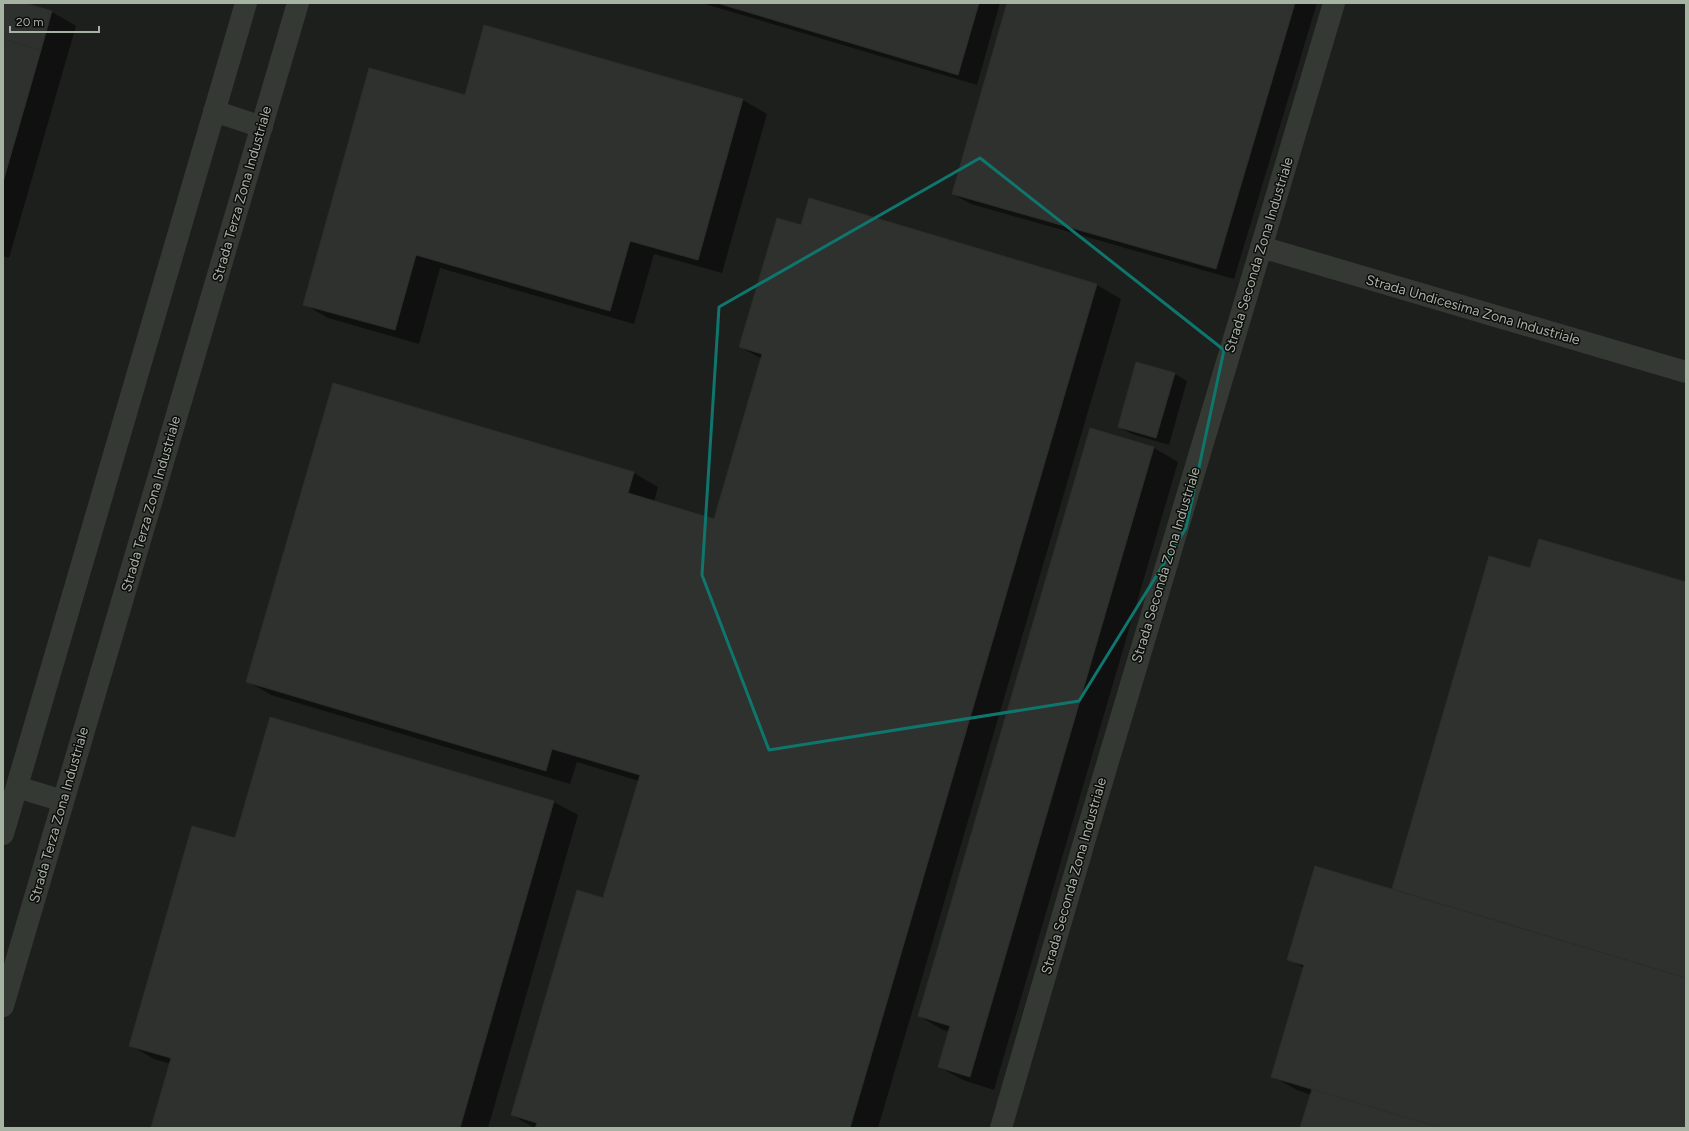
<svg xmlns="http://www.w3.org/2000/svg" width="1689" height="1131" font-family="Figtree,sans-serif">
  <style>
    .built { fill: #1d1f1d }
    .shadow { fill: #0007 }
    .building { fill: #2e312e; stroke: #2b2e2b }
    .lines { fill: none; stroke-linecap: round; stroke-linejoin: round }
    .minor { stroke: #343934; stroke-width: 22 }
    .marked { fill: none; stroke: #0f766e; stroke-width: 3; stroke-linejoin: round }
    .labels { text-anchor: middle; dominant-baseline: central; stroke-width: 3; stroke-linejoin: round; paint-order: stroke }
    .street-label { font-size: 14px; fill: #a6b2a2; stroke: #0c0d0c }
  </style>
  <rect width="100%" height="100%" fill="#111211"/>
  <path class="built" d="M3,3H1686V1128H3Z"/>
  <path class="shadow" d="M3,3H20L52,12L76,26L9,258L3,256Z
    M702,3H1000L977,85Z
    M1008,3H1317L1234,279L971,204L953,194Z
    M485,26L743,100L767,114L722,273L654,254L634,324L440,268L419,344L328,318L304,304L465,96Z
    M802,227L1097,285L1121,299L878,1128H535L512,1115L604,900L639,781L577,762L570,784L271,695L247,681L634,473L658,487L654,502L715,520L762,359L740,347Z
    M1137,363L1175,374L1187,381L1169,445L1132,434L1119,427Z
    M1091,429L1154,448L1178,462L994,1090L963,1080L939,1067L949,1031L943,1030L919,1016Z
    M1490,557L1531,569L1686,583V1128H1301L1311,1095L1297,1090L1272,1076L1304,968L1289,959L1393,890Z
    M271,719L554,802L578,815L488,1128H152L171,1064L154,1059L130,1045L236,840Z"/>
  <path class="building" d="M3,3H24L52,11L41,50L3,39Z
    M717,3H979L958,75Z
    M1007,3H1295L1216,269L952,194Z
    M484,25L743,99L698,260L630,241L610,311L416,255L395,330L303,305L369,68L465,95Z
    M3,39L41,50L3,182Z
    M809,198L1097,284L850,1128H535L537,1123L511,1115L577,890L603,898L640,775L552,749L546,771L246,682L333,383L634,472L628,493L714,519L762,354L739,347L777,218L801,225Z
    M1136,362L1175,373L1156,438L1118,427Z
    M1090,428L1154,447L970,1077L938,1067L950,1026L918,1016Z
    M1539,539L1686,582V978L1392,889L1489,556L1530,568Z
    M270,717L554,801L460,1128H151L171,1058L129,1046L192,826L235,838Z
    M1315,866L1686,978V1128H1442L1271,1077L1304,965L1287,960Z
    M1312,1089L1442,1128H1300Z"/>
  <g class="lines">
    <path class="minor" d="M214,111L262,127
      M1261,247L1686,372
      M17,787L63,801
      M3,834L246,3
      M3,1006L298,3
      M1001,1128L1087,832L1334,3"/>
  </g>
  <path class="marked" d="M980,158L1224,350L1186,528L1079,701L769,750L702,575L719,307Z"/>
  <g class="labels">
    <g class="street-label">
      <text transform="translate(242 194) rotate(-74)">Strada Terza Zona Industriale</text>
      <text transform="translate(1259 255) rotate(-73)">Strada Seconda Zona Industriale</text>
      <text transform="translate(1473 310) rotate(16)">Strada Undicesima Zona Industriale</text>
      <text transform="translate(151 504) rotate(-74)">Strada Terza Zona Industriale</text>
      <text transform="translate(1166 565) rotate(-73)">Strada Seconda Zona Industriale</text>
      <text transform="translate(59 815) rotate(-74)">Strada Terza Zona Industriale</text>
      <text transform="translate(1074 876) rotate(-74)">Strada Seconda Zona Industriale</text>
    </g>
  </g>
  <rect width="1689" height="1131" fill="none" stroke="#a6b2a2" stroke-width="8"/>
  <path d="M10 26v6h89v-6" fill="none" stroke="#a6b2a2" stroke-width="2"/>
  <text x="16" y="26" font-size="12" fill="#a6b2a2" stroke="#0c0d0c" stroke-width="3" paint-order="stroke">20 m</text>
</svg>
